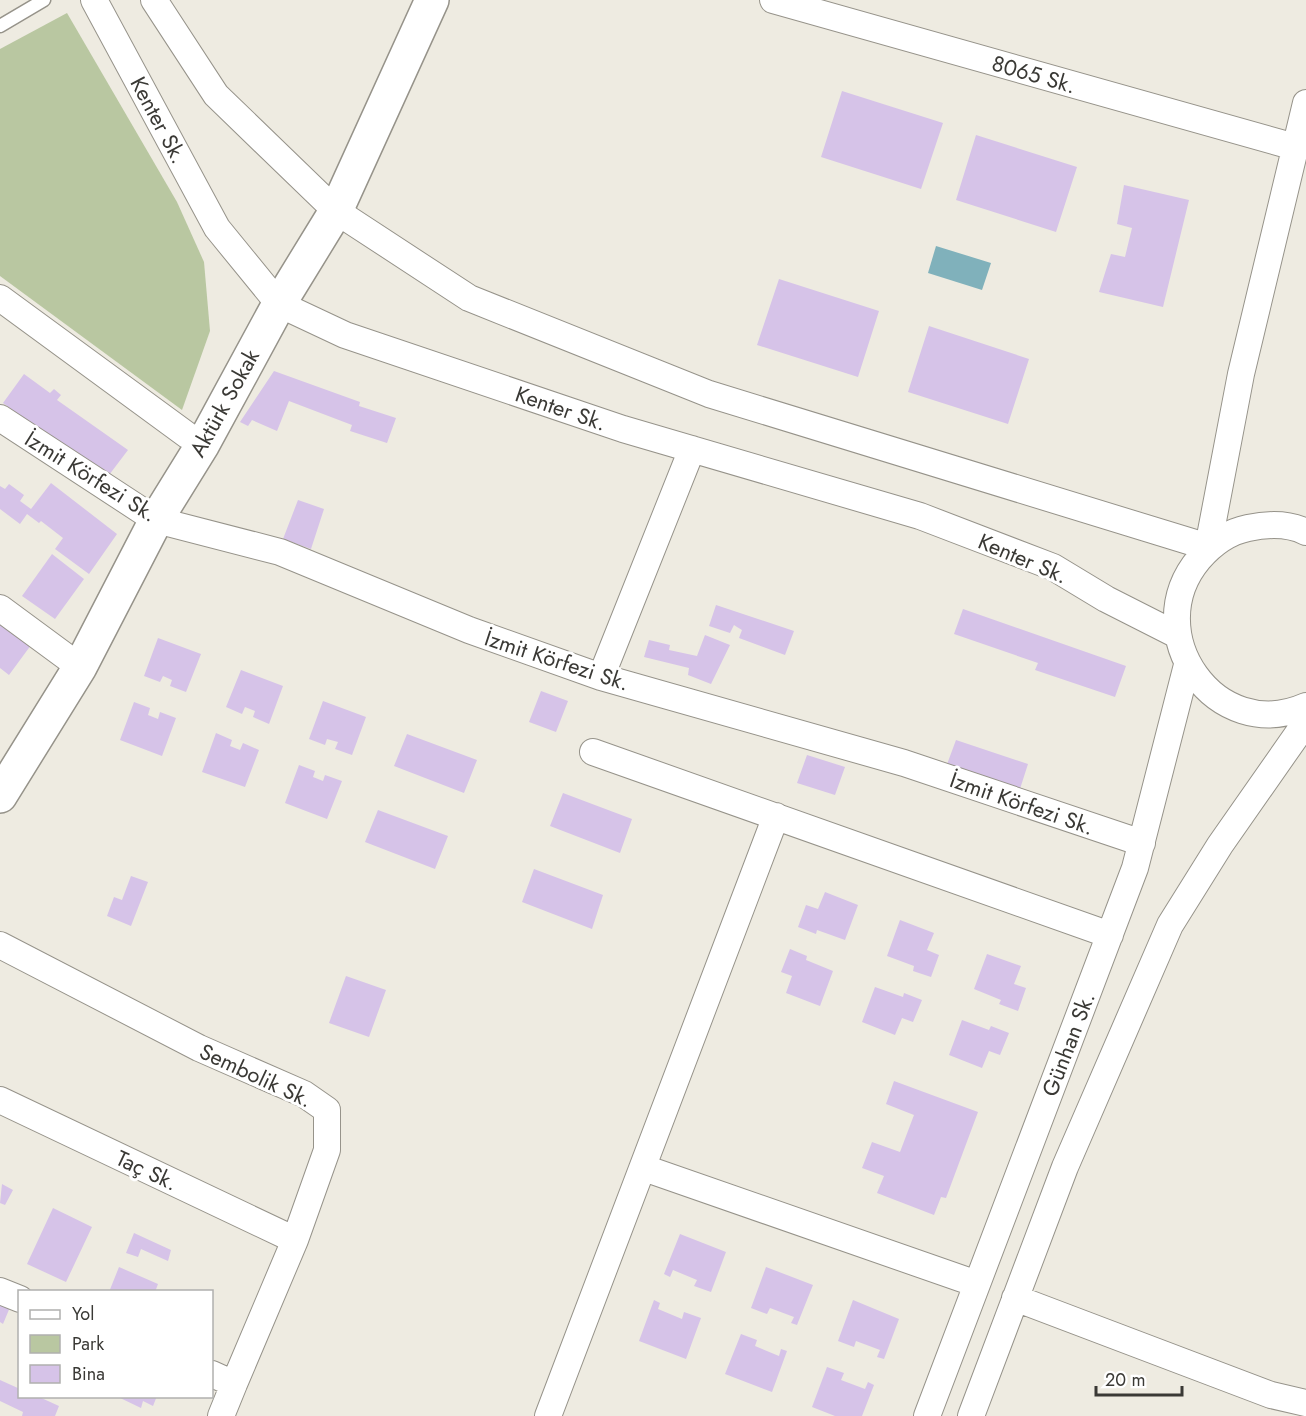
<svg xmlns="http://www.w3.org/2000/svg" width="1306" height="1416" font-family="Jost,sans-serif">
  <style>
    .green { fill: #b9c7a1 }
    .water { fill: #80b1bb }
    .building { fill: #d6c3e8 }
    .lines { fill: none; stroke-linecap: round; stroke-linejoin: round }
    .lane-casing { stroke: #96938a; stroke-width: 15 }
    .street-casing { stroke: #96938a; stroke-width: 28 }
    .secondary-casing { stroke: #96938a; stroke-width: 36 }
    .lane { stroke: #fff; stroke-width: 12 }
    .street { stroke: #fff; stroke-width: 26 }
    .secondary { stroke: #fff; stroke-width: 33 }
    .labels { text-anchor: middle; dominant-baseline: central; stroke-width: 6; stroke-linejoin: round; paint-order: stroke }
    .street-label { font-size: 22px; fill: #3a3935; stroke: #fff }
  </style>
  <rect width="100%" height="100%" fill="#eeebe1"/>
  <path class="green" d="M67,13L177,202L204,262L210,331L182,410L0,276V49Z"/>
  <path class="water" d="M936,246L991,263L982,290L928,273Z"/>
  <path class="building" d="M842,91L943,123L921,189L821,157Z
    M976,135L1077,167L1056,232L956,200Z
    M1124,185L1189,200L1163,307L1099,292L1111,254L1125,257L1132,228L1117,224Z
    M779,279L879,311L858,377L757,345Z
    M929,326L1029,359L1008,424L908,392Z
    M274,371L360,402L359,406L396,418L387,443L350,431L352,425L289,401L277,431L252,420L248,426L240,422Z
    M24,374L50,393L54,389L61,395L57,400L128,450L106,479L3,403Z
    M51,483L117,534L89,574L55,549L63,538L41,521L39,523L27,514L20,524L0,509V486L5,489L9,484L24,495L20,501L31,509Z
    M298,500L324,509L311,549L283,539Z
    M52,554L84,579L55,619L22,596Z
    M716,605L794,631L785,655L739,638L742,630L737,627L734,625L730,633L709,626Z
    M963,609L1126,666L1115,697L1035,670L1038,663L954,634Z
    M0,617L34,641L9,675L0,668Z
    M705,635L730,645L711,684L688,675L689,668L644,657L649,640L670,645L669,650L697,656Z
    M158,638L201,654L186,692L170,686L172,680L163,676L160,682L144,676Z
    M241,670L283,686L269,724L253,717L255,711L245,707L242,714L226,707Z
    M541,691L568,701L556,732L529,722Z
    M323,701L366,717L352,755L335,749L338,742L327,739L325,745L309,739Z
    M134,702L150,708L148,715L158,719L160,712L176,718L162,756L120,740Z
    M216,733L232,740L230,746L240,750L243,743L259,750L245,787L202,772Z
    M407,734L477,760L464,793L394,766Z
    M956,740L1028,764L1019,792L946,767Z
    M807,755L845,767L835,795L797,783Z
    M299,765L315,771L313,777L323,781L325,775L342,781L327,819L285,803Z
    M563,793L632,819L620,853L550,826Z
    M378,810L448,836L435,869L365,842Z
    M534,869L603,895L592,929L522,902Z
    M131,876L148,882L131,926L107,916L114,897L122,900Z
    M825,892L858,905L845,940L817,930L816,934L798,927L806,905L818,909Z
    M900,920L934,933L927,950L939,955L931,977L913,971L914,966L887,956Z
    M790,949L807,956L806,960L833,971L820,1006L786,993L792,976L781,972Z
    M987,954L1021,966L1014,984L1026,988L1018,1011L999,1004L1001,1000L974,989Z
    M346,976L386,990L369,1037L329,1023Z
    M875,987L903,997L904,993L922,1000L913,1022L902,1018L895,1035L862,1022Z
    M962,1020L989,1030L991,1026L1009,1033L1000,1055L989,1051L982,1068L949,1055Z
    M894,1081L978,1112L946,1198L941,1197L934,1215L877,1193L884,1176L862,1168L872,1142L900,1152L914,1115L886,1104Z
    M2,1184L13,1190L5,1205L0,1203Z
    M53,1208L92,1227L66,1282L27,1264Z
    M134,1233L171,1250L168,1261L141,1249L138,1257L126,1253Z
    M680,1234L726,1252L711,1292L694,1286L697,1280L673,1270L670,1277L664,1274Z
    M119,1267L158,1284L155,1292H109Z
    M766,1267L813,1285L797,1325L791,1323L794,1317L770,1308L767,1314L751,1308Z
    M0,1293L13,1300L3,1324L0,1322Z
    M654,1300L660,1303L658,1309L682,1319L684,1312L701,1318L686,1359L639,1341Z
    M853,1300L899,1319L884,1359L877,1357L880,1350L856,1341L854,1347L838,1341Z
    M741,1334L757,1340L755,1346L779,1356L781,1349L787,1351L772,1392L725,1374Z
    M827,1367L844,1373L841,1380L865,1389L868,1382L874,1385L862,1416H835L812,1407Z
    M0,1380L20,1389V1396H37L59,1406L55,1416H22L23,1412L0,1401Z
    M116,1396H157L153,1406L143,1401L141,1408Z"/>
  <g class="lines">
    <g class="lane-casing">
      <path id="lane" d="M0,26L44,0"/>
    </g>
    <g class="street-casing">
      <path id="street" d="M94,0L217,228L279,304L345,335L623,429L920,516L1053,567L1106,599L1177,635
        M154,0L216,95L336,211L469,298L709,394L1208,547
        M773,0L1295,147
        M0,298L187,435L203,444
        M0,418L156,520L280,552L469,630L601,677L904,763L1142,843
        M1306,532C1288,523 1267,524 1248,528C1228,532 1212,544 1199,559C1137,633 1216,746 1306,706
        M1208,547L1241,374L1306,103
        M0,608L80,667
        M601,677L692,449
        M593,752L1110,935
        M0,945L199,1048L304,1094L327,1110V1150L295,1240L234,1384L212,1374
        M0,1100L295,1240
        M644,1168L977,1284
        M0,1291L20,1299
        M1015,1298L1271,1395L1306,1403
        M221,1416L234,1384
        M548,1416L776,816
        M927,1416L1135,868L1187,665
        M971,1416L1065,1167L1170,925L1220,845L1306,722"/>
    </g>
    <g class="secondary-casing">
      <path id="secondary" d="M0,796L80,667L156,520L203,444L279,304L336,211L432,0"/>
    </g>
    <use href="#lane" class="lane"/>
    <use href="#street" class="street"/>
    <use href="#secondary" class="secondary"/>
  </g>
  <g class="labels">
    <g class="street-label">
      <text transform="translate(1034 74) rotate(16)">8065 Sk.</text>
      <text transform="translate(159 120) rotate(62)">Kenter Sk.</text>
      <text transform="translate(224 403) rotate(-61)">Aktürk Sokak</text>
      <text transform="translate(561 408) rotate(19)">Kenter Sk.</text>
      <text transform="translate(91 476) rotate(32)">İzmit Körfezi Sk.</text>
      <text transform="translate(1023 558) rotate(23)">Kenter Sk.</text>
      <text transform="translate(557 660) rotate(18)">İzmit Körfezi Sk.</text>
      <text transform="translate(1022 803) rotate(19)">İzmit Körfezi Sk.</text>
      <text transform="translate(1068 1044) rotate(-69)">Günhan Sk.</text>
      <text transform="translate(256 1075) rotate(25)">Sembolik Sk.</text>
      <text transform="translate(147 1170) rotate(25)">Taç Sk.</text>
    </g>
  </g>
  <rect x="18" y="1290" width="195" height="108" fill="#ffffff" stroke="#b0b0ae" stroke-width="1.5"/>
  <rect x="30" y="1310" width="30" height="9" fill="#ffffff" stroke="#b0b0ae" stroke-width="1.5"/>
  <text x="72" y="1320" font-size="18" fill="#3a3935">Yol</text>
  <rect x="30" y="1335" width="30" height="18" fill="#b9c7a1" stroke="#b0b0ae" stroke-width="1.5"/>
  <text x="72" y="1350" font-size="18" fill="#3a3935">Park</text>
  <rect x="30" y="1365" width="30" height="18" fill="#d6c3e8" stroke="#b0b0ae" stroke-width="1.5"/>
  <text x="72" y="1380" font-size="18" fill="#3a3935">Bina</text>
  <path d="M1096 1386v9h86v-9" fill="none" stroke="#3a3935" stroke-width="3"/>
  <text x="1105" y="1386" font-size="18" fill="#3a3935" stroke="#ffffff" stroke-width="4.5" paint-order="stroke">20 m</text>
</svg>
